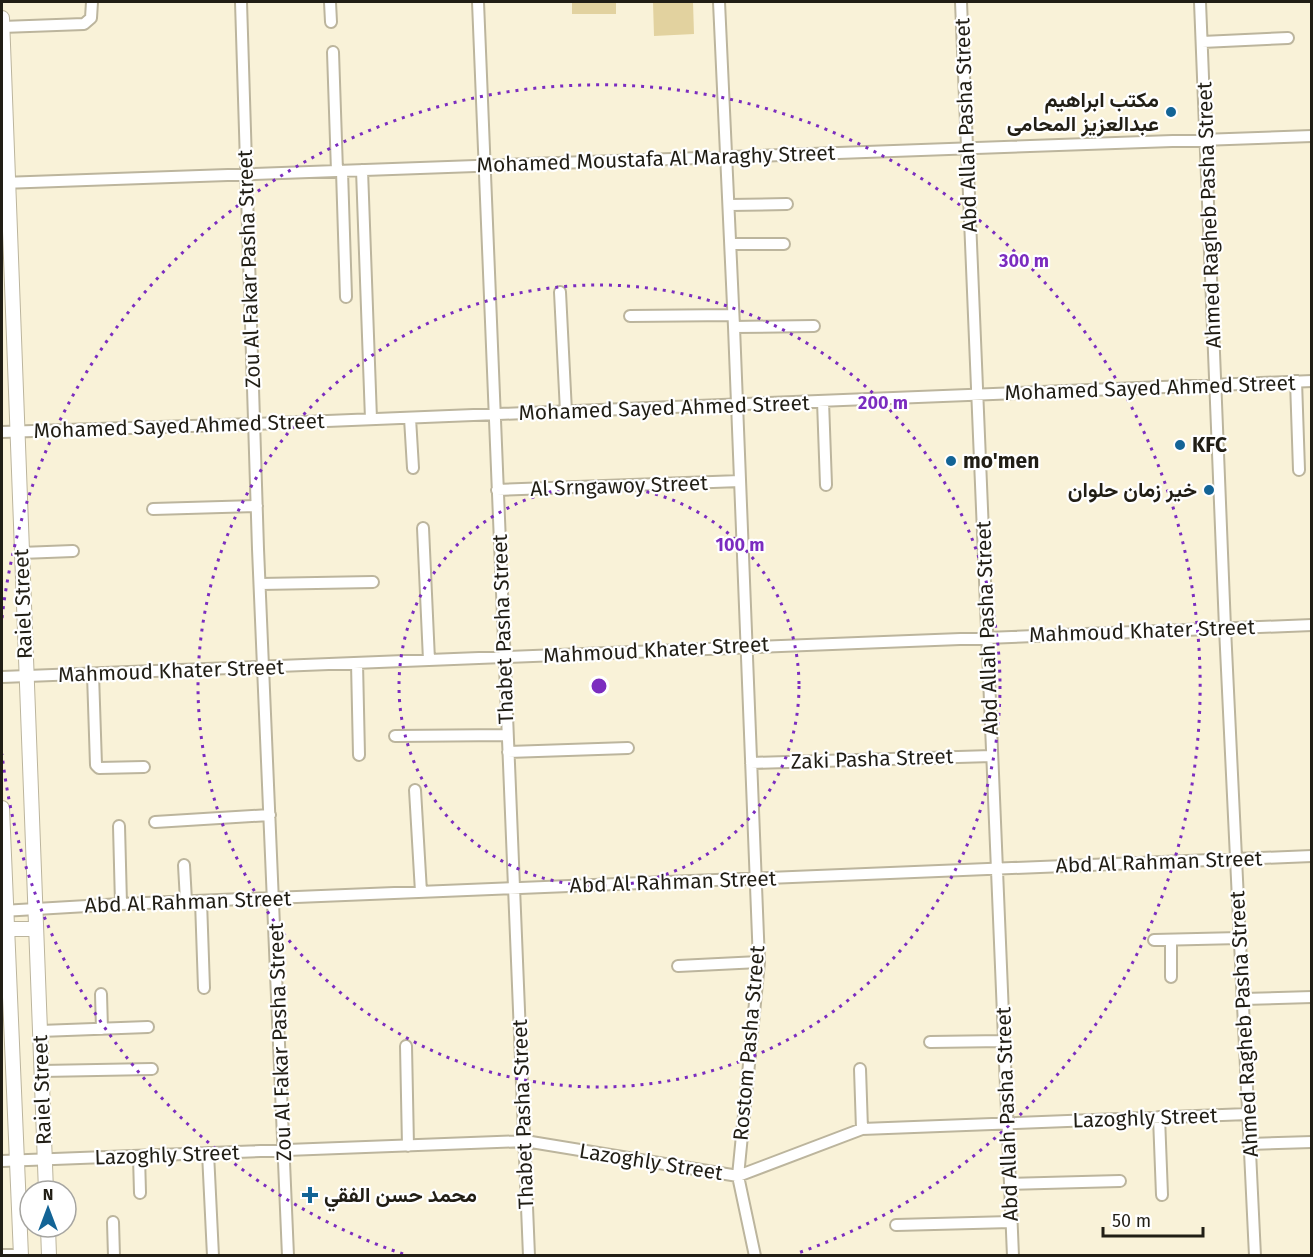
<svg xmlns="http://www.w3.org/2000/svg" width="1313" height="1257" font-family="'Fira Sans',Vazirmatn,sans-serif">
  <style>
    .green { fill: #e2d29f }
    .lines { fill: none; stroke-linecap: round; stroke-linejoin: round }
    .minor-casing { stroke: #bcb59d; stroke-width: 14 }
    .tertiary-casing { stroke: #bcb59d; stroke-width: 16 }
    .minor { stroke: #fff; stroke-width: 10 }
    .tertiary { stroke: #fff; stroke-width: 14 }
    .ring { fill: none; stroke: #7b2cbf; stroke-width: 3; stroke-dasharray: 3 6 }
    .poi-dot { fill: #136496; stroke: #fff; stroke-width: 2 }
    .labels { text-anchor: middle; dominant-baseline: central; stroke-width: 4.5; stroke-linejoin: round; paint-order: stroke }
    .poi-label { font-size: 21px; font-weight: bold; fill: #211e15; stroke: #fff; text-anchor: start }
    .street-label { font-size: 21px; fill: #211e15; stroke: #fff }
    .centre { fill: #7b2cbf; stroke: #fff; stroke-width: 3 }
    .ring-label { font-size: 18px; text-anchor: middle; font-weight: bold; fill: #7b2cbf; stroke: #fff; stroke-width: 4.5; stroke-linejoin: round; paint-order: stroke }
  </style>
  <rect width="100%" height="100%" fill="#f9f2d8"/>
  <path class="green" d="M572,2H616V14H572Z
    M653,2H693L694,34L654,36Z"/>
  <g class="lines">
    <g class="minor-casing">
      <path id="minor" d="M241,2L258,549L288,1256
        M330,2L331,22
        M478,2L529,1256
        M719,2L734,327L759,962L738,1176L755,1256
        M961,2L1013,1256
        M1200,2L1225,628L1255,1256
        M2,27L84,24L91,18L92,2
        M1202,42L1288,38
        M333,52L337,171
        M362,170L371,419
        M342,171L346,297
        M2,183L1312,136
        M729,205L787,204
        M731,244H784
        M560,292L566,412
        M630,316L733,315
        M734,327L814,326
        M1296,381L1299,470
        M823,401L826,485
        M410,418L413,468
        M2,432L254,424L1312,381
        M497,490L740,481
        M153,509L257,506
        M423,528L429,660
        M21,553L73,551
        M260,584L373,582
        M357,663L359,755
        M93,674L96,765L99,768L144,767
        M2,677L1312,625
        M395,736L507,735
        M508,752L628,748
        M751,763L992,756
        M415,790L421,892
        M155,822L270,815
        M119,826L121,904
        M184,865L186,901
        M201,901L204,988
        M2,911L121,904L1312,856
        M1154,940L1240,938
        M1171,940V977
        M678,966L759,962
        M101,994L102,1029
        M1243,999L1312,997
        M40,1031L148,1027
        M930,1042L1004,1041
        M406,1046L408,1146
        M860,1069L862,1129
        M42,1071L152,1069
        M1159,1117L1162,1195
        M1249,1144L1312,1142
        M208,1153L213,1256
        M139,1156L140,1193
        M2,1161L525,1141L738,1176L862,1129L1248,1114
        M1010,1184L1120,1181
        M113,1222L114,1256
        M896,1225L1011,1222
        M2,1255H21"/>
    </g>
    <g class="tertiary-casing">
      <path id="tertiary" d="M2,18L46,1191
        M2,808L21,1256
        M7,929H36
        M48,1227L49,1256"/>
    </g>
    <use href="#minor" class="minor"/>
    <use href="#tertiary" class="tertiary"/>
  </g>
  <g class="ring">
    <circle cx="599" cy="686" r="200"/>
    <circle cx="599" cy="686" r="401"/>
    <path d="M403 1254A601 601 0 0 1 2 754M2 618A601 601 0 1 1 795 1254"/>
  </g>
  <g class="poi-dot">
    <circle cx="1171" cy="112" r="6"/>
    <circle cx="1180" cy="445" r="6"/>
    <circle cx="951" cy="461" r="6"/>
    <circle cx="1209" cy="490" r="6"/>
    <path d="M307 1186h6v6h6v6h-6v6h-6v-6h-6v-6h6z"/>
  </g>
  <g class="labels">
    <g class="poi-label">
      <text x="1159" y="100" text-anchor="end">مكتب ابراهيم<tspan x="1159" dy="24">عبدالعزيز المحامى</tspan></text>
      <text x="1192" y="445">KFC</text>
      <text x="963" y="461">mo'men</text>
      <text x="1197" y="490" text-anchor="end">خير زمان حلوان</text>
      <text x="324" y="1195">محمد حسن الفقي</text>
    </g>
    <g class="street-label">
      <text transform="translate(966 125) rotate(-92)">Abd Allah Pasha Street</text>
      <text transform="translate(656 159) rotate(-2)">Mohamed Moustafa Al Maraghy Street</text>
      <text transform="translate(1209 215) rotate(-92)">Ahmed Ragheb Pasha Street</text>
      <text transform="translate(249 269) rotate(-92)">Zou Al Fakar Pasha Street</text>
      <text transform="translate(1150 388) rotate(-2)">Mohamed Sayed Ahmed Street</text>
      <text transform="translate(664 408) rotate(-2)">Mohamed Sayed Ahmed Street</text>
      <text transform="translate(179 426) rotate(-2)">Mohamed Sayed Ahmed Street</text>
      <text transform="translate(619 486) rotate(-2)">Al Srngawoy Street</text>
      <text transform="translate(23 604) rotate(-92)">Raiel Street</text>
      <text transform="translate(987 628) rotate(-92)">Abd Allah Pasha Street</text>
      <text transform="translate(503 629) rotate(-92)">Thabet Pasha Street</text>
      <text transform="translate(1142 631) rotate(-2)">Mahmoud Khater Street</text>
      <text transform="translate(656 650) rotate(-3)">Mahmoud Khater Street</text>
      <text transform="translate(171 671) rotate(-2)">Mahmoud Khater Street</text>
      <text transform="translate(872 759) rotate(-2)">Zaki Pasha Street</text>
      <text transform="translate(1159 862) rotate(-2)">Abd Al Rahman Street</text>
      <text transform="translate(673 882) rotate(-2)">Abd Al Rahman Street</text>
      <text transform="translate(188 902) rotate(-2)">Abd Al Rahman Street</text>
      <text transform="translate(1244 1024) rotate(-93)">Ahmed Ragheb Pasha Street</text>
      <text transform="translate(280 1042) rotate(-92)">Zou Al Fakar Pasha Street</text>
      <text transform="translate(749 1043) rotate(-85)">Rostom Pasha Street</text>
      <text transform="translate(42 1090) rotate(-92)">Raiel Street</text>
      <text transform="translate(523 1114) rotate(-92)">Thabet Pasha Street</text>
      <text transform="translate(1007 1114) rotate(-92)">Abd Allah Pasha Street</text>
      <text transform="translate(1145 1118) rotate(-2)">Lazoghly Street</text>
      <text transform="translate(167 1155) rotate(-2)">Lazoghly Street</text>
      <text transform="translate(651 1162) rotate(9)">Lazoghly Street</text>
    </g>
  </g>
  <circle cx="599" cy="686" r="9" class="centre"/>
  <g class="ring-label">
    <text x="1024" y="267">300 m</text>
    <text x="883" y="409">200 m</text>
    <text x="740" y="551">100 m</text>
  </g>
  <rect width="1313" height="1257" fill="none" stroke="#211e15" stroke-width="6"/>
  <g transform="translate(48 1209)"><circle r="28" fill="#ffffff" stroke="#a6a5a1" stroke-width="1.5"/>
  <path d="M0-4.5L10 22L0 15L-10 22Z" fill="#136496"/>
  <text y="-9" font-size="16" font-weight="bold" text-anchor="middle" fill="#211e15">N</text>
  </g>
  <path d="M1103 1227v9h100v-9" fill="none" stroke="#211e15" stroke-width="3"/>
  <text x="1112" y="1227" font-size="18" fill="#211e15" stroke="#ffffff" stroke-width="4.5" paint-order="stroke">50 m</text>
</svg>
